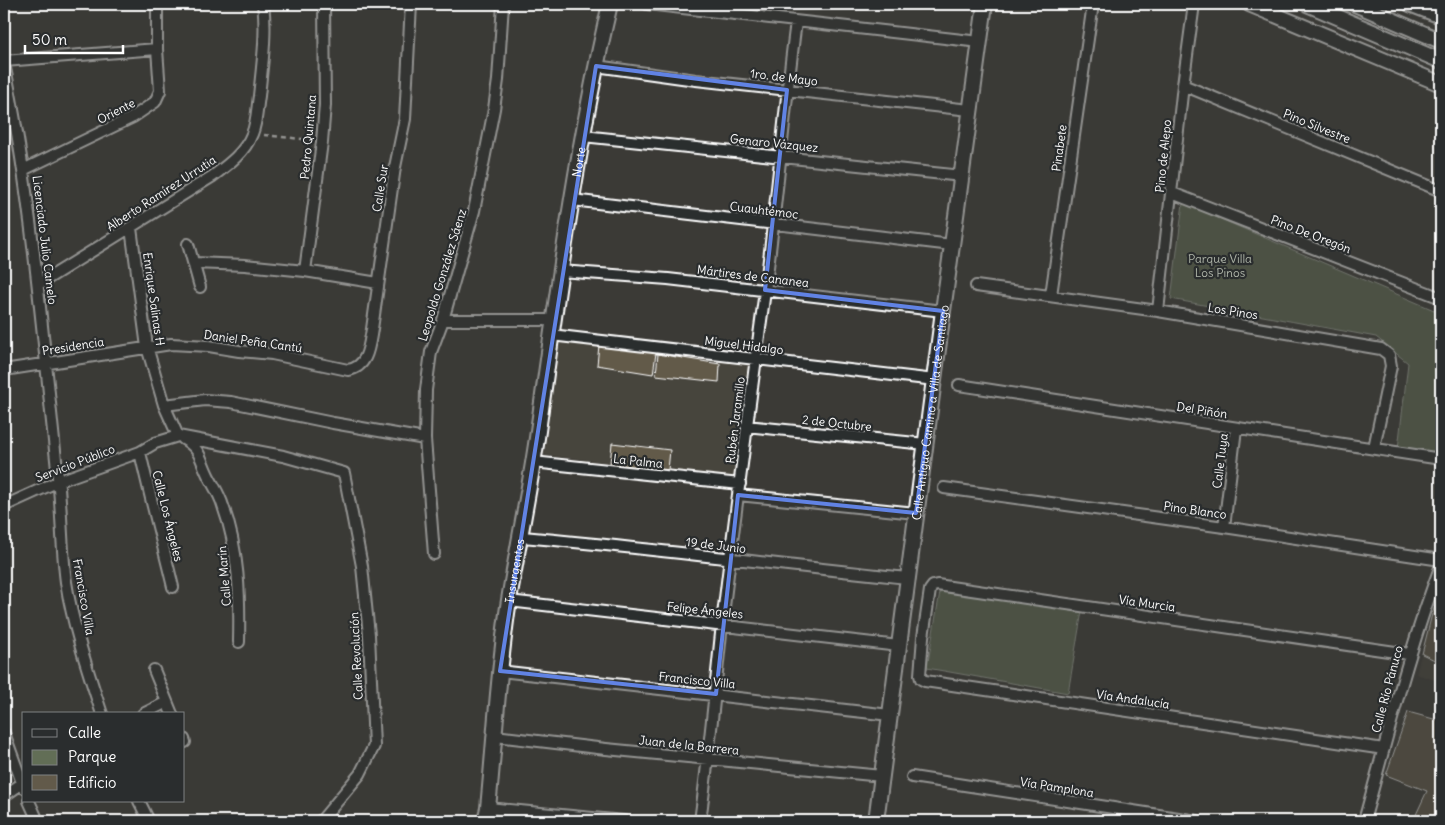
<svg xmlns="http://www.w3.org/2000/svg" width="1445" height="825" font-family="Delius,sans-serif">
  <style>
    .built { fill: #47443c }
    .green { fill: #626e56; stroke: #b0b6aa }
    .building { fill: #625a4a; stroke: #fff }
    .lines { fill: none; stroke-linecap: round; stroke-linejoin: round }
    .street-casing { stroke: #fff; stroke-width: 14 }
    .secondary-casing { stroke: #fff; stroke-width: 18 }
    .path { stroke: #fff; stroke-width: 2.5; stroke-dasharray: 5 4; stroke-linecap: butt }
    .street { stroke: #2a2d2e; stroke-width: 10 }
    .secondary { stroke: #2a2d2e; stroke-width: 14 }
    .marked { fill: none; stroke: #6183e4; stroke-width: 4; stroke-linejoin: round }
    .labels { text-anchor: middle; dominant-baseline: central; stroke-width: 4.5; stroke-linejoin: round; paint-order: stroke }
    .street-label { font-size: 12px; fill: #fff; stroke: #2a2d2e }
    .park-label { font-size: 12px; fill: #b0b6aa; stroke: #2a2d2e }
  </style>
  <rect width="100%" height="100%" fill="#3b3a36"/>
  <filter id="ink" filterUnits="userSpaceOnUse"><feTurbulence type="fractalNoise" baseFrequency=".02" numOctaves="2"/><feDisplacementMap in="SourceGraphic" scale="10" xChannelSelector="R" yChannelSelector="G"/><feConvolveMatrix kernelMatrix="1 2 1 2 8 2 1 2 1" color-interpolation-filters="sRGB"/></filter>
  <g filter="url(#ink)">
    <path class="built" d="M559,340L751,364L737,478L544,455Z
      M1441,591V682L1416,674L1432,614Z"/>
    <path class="green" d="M1183,203L1441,313V457L1398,449L1408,363L1376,337L1171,299Z
      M941,586L1082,611L1068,693L927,668Z"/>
    <path class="building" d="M599,345L656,353L653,374L597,365Z
      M658,354L720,364L719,382L656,375Z
      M612,443L670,450L668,470L610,464Z
      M1441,591V663L1422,654L1432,614Z
      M1408,712L1441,721V821H1413L1427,791L1386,775Z"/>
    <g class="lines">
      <g class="street-casing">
        <path id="street" d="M647,4L980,42
          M4,61L157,49
          M4,63C32,197 42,333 57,469C62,506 61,545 66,582C73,627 88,671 102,714
          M596,66L696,80L970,110
          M1183,85L1441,191
          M583,136L962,176
          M23,170L133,117L155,102L160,91L157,49V4
          M1172,193L1441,298
          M572,200L952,245
          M188,244L200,287
          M194,263L245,265L305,271L378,283
          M305,271L322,142L325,105L324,4
          M560,271L668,279L943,311
          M39,284L213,176C229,164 245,152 252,134C257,122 257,108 259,96C262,67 267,32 263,4
          M976,286L1158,311L1381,349L1389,355L1391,366L1374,448
          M1051,295L1093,4
          M1158,311L1183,85L1194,4
          M443,320H553
          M551,335L935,380
          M4,370L171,344L209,346L239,351L272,354L348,370C368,367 369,346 372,329L395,167L405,119L411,4
          M959,385L1441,459
          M164,405L205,400L231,402L333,423L425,439
          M746,426L926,444
          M178,436L283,456L344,473L362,566L369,635L374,746L360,774L321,821
          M183,439C201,449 200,459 208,475C213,485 220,495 223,506C239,550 240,596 239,642
          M140,452C150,497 162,541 173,587
          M533,462L740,484
          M944,488L1224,527L1441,560
          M738,495L916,513
          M4,506L59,481L140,452L155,443L178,436L164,405L147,347L131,228
          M1224,527L1236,429
          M521,537C650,548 779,565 908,578
          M434,554L425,439L426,390L431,352L443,320L474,211L494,109L498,80L503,4
          M509,601L899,646
          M154,670L172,714
          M500,671L890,715
          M143,714L167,702
          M4,733L24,788
          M495,736L606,749L882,776
          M184,739L185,742
          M1384,749L925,681L921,679L920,675L923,637L930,590L933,586L937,585L1409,654
          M912,777L1198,821
          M4,796L24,782
          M29,801L38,821
          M139,801L149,821
          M488,808L624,821
          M700,821C709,756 715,690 722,624C735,513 750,402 765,291C777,201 784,111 796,22
          M1364,821C1388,735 1409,648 1441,565"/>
      </g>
      <g class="secondary-casing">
        <g id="secondary">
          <path d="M1249,4L1441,84"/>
          <path d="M1307,4L1441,61"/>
          <path d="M1355,4L1441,41"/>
          <path d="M1410,4L1441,16"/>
          <path id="s1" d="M485,821L488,808C495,739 498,669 509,600C518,544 530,488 538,431C558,288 577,144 610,4"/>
          <path id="s2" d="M876,821L943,311L985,4"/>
        </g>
      </g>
      <path class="path" d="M264,135L311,140"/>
      <use href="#street" class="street"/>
      <use href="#secondary" class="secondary"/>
    </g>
  </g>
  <path d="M0 0H1445V825H0ZM596,66L787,90L765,290L943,311L916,513L738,495L716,694L500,671Z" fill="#3b3a36" fill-opacity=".55" fill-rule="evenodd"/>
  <path class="marked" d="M596,66L787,90L765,290L943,311L916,513L738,495L716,694L500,671Z"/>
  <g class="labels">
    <g class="street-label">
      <text transform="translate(784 77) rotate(7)">1ro. de Mayo</text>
      <text transform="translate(116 111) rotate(-27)">Oriente</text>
      <text transform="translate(1317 126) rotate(22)">Pino Silvestre</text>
      <text transform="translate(308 137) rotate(-85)">Pedro Quintana</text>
      <text transform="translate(774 143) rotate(6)">Genaro Vázquez</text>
      <text transform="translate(1059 148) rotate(-82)">Pinabete</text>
      <text transform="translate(1163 156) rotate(-84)">Pino de Alepo</text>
      <text stroke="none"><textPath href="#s1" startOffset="666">Norte</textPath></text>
      <text transform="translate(380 188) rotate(-81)">Calle Sur</text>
      <text transform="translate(161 193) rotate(-33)">Alberto Ramírez Urrutia</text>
      <text transform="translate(764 210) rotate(7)">Cuauhtémoc</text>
      <text transform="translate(1311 234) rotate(21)">Pino De Oregón</text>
      <text transform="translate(45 240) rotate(83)">Licenciado Julio Camelo</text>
      <text transform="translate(442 275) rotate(-73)">Leopoldo González Sáenz</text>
      <text transform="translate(753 276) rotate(7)">Mártires de Cananea</text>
      <text transform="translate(154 299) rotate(82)">Enrique Salinas H</text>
      <text transform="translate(1233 311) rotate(9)">Los Pinos</text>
      <text transform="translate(253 341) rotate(8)">Daniel Peña Cantú</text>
      <text transform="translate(744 345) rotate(7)">Miguel Hidalgo</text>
      <text transform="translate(73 346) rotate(-9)">Presidencia</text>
      <text transform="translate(1202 410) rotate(9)">Del Piñón</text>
      <text stroke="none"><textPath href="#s2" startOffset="412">Calle Antiguo Camino a Villa de Santiago</textPath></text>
      <text transform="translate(735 420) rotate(-83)">Rubén Jaramillo</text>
      <text transform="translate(837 423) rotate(6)">2 de Octubre</text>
      <text transform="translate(638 461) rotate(6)">La Palma</text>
      <text transform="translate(1220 461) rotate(-83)">Calle Tuya</text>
      <text transform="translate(75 463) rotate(-21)">Servicio Público</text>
      <text transform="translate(1195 510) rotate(8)">Pino Blanco</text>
      <text transform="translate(168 516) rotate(76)">Calle Los Ángeles</text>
      <text transform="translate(716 545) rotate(7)">19 de Junio</text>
      <text stroke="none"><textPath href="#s1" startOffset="252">Insurgentes</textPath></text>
      <text transform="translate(224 576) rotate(-95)">Calle Marín</text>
      <text transform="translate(84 597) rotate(80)">Francisco Villa</text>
      <text transform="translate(1147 603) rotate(8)">Vía Murcia</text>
      <text transform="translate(705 610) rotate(6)">Felipe Ángeles</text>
      <text transform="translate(356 656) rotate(-93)">Calle Revolución</text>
      <text transform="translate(697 680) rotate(6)">Francisco Villa</text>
      <text transform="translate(1387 689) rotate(-75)">Calle Río Pánuco</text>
      <text transform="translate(1133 699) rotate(8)">Vía Andalucía</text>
      <text transform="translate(689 745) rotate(6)">Juan de la Barrera</text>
      <text transform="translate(1057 787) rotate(9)">Vía Pamplona</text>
    </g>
    <g class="park-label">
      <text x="1220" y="258">Parque Villa<tspan x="1220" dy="14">Los Pinos</tspan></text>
    </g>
  </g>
  <rect width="1445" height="825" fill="none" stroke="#2a2d2e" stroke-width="20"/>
  <rect x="10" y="10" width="1425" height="805" fill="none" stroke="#fff" stroke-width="2" filter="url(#ink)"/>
  <rect x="22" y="712" width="162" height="90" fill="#2a2d2e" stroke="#7f8182"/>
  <rect x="32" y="729" width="25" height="8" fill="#2a2d2e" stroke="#7f8182"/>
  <text x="68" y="738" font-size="15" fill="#ffffff">Calle</text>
  <rect x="32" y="750" width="25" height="15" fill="#626e56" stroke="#7f8182"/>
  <text x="68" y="762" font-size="15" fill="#ffffff">Parque</text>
  <rect x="32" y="775" width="25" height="15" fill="#625a4a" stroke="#7f8182"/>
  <text x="68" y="788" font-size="15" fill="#ffffff">Edificio</text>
  <path d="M25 45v8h98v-8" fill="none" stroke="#ffffff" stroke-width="2.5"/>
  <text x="32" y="45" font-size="15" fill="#ffffff" stroke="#2a2d2e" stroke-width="4" paint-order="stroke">50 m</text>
</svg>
